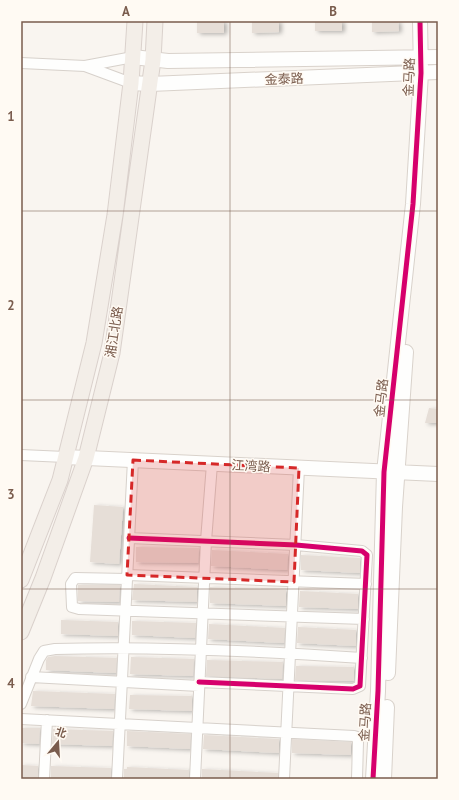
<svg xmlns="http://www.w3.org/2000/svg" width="459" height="800" font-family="'PT Sans','Noto Sans SC',sans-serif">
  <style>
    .building { fill: #e6ded7; filter: url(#shadow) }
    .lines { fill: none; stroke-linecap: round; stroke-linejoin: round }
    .street-casing { stroke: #d7d1cb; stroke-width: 12 }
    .secondary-casing { stroke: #d9d2cb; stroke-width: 16 }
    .primary-casing { stroke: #dad1cc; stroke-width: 17 }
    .street { stroke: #fefefd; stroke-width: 10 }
    .secondary { stroke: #fefefd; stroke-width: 14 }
    .primary { stroke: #f3eee8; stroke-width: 15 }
    .cycleway-casing { stroke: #fffaf3; stroke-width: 8 }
    .cycleway { stroke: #d6006c; stroke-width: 5 }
    .marked { fill: #d62828; fill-opacity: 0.2; stroke: #d62828; stroke-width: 3; stroke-dasharray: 8 5; stroke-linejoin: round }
    .grid { fill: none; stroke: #7a5c4d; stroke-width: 1; stroke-opacity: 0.55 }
    .labels { text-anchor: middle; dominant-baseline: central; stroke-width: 3; stroke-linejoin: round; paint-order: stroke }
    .street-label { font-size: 13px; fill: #7a5c4d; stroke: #fffaf3 }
    .neatline { fill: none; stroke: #7a5c4d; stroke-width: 1.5 }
    .grid-label { font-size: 13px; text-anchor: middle; font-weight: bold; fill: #7a5c4d }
  </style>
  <defs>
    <filter id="shadow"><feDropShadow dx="3" dy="1.5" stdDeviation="2" flood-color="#0004"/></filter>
  </defs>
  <rect width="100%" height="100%" fill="#f9f5f0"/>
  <path class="building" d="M197,21H224V33H197Z
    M252,21H279V32L252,33Z
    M315,21H342V31H315Z
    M372,21H398L399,31L372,32Z
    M429,408L438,409V423H425Z
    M94,505L123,507L119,564L90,562Z
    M136,547L199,548L198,563L136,562Z
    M212,550L288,554L287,570L211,566Z
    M301,555L360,558V573L301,570Z
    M134,584L197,587V602L132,600Z
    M78,585H120L119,602L78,601Z
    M210,587L286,590V606L210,603Z
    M300,591L358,594V609L299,607Z
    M61,620L118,622V636L61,634Z
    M132,621L196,623L195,638L132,635Z
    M209,624L285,628L284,643L208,639Z
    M298,627L356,630V646L297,643Z
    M55,656L117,658L116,673L46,670V660L48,657Z
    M131,657L194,659L193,676L130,674Z
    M207,660L283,662L282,679L206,676Z
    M296,666L354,667V681L295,680Z
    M33,691L115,694L114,709L31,706Z
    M130,695L192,696V711L129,709Z
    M21,728H40L39,744L21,743Z
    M53,729L113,731L112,746L52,744Z
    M127,731L191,734L190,749L127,746Z
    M204,735L279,739V753L203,749Z
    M292,739L351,742V755L292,753Z
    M21,765L38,766V779H21Z
    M51,766L111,768V779H51Z
    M127,767L189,770V779H124V769H127Z
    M202,769L278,773V779H202Z"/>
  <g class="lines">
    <g class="street-casing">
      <path id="street" d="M21,63L85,66L133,57
        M85,66L131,83
        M21,455L65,457
        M129,538L296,545L362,551L367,555L360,686L353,689L199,682
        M127,575L366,584
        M127,579L75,578L71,584L72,607L79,609L364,619
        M31,677L199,686
        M21,704L39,659L44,651L55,649C157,646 260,651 362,658
        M21,719L354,736L357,737L358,742L357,779
        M44,779L47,720
        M117,779L133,460
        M195,779L206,541L212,464
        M284,779L299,468"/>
    </g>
    <g class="secondary-casing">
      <path id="secondary" d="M133,57L168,61L438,57
        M131,83L150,84L438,72
        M65,457L438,474
        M388,673L395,507L406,352
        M373,779L378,691L384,472L413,204L421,73L420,21
        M384,779L387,707"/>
    </g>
    <g class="primary-casing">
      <path id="primary" d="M21,580L60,480L94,343L115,215L131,83L135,21
        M21,632L43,578L86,458L112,353L153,60L155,21"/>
    </g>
    <use href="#street" class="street"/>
    <use href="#secondary" class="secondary"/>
    <use href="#primary" class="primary"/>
    <g class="cycleway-casing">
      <path id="cycleway" d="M129,538L296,545L362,551L367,555L360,686L353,689L199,682
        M373,779L378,691L384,472L413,204L421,73L420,21"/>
    </g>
    <use href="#cycleway" class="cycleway"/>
  </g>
  <path class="marked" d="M133,460L299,468L294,582L127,575Z"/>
  <path class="grid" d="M230,21V779M21,211H438M21,400H438M21,589H438"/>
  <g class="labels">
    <g class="street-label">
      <text transform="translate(409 77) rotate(-88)">金马路</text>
      <text transform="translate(284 79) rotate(-2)">金泰路</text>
      <text transform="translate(114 332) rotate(-81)">湘江北路</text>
      <text transform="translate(381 398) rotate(-84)">金马路</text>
      <text transform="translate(251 466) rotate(3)">江湾路</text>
      <text transform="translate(365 722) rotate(-87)">金马路</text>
    </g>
  </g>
  <rect width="459" height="800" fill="none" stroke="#fffaf3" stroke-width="44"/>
  <g transform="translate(58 742) rotate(18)" stroke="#fffaf3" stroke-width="3" paint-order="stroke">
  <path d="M0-3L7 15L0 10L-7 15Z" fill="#7a5c4d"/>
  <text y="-6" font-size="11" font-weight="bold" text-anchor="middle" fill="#7a5c4d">北</text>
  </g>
  <rect x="22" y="22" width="415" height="756" class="neatline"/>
  <g class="grid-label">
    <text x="126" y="16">A</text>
    <text x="333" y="16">B</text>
    <text x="11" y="121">1</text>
    <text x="11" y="310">2</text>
    <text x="11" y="499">3</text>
    <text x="11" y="688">4</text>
  </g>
</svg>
